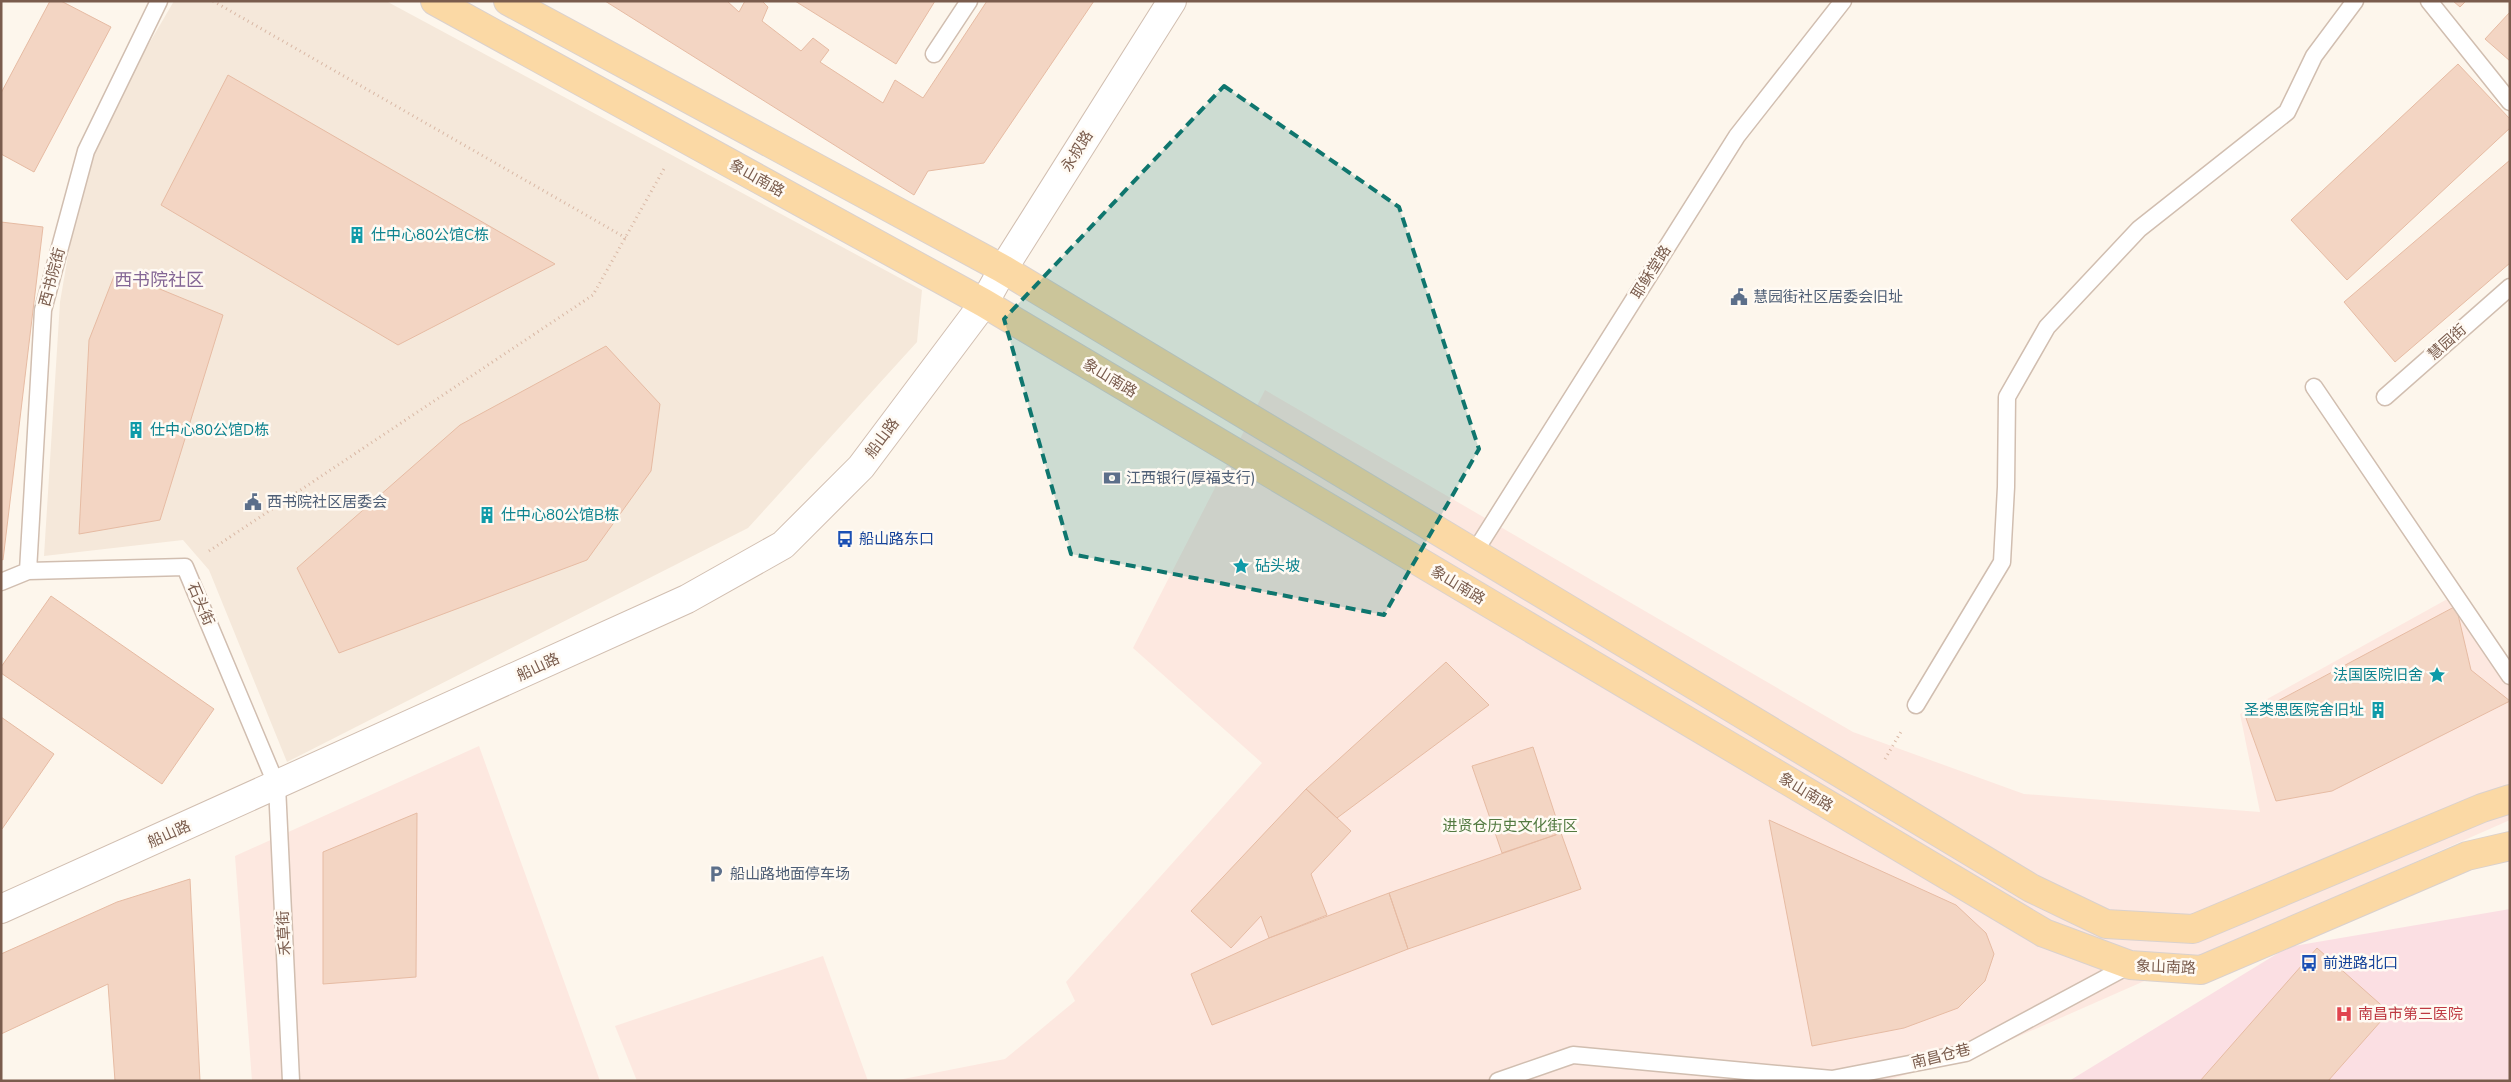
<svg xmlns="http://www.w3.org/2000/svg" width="2511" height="1082" font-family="'Nunito Sans','Noto Sans SC',sans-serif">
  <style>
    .residential { fill: #f5e8da }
    .commercial { fill: #fde8e0 }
    .medical { fill: #fbdfe3 }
    .building { fill: #f3d5c3; stroke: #e6bba3 }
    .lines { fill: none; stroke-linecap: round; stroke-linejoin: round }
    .service-casing { stroke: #d1beb0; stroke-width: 19 }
    .tertiary-casing { stroke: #d1beb0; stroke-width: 30 }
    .primary-casing { stroke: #dad1cd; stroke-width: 30 }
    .path { stroke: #d9b8a5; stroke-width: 3; stroke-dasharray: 1 4; stroke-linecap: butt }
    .service { stroke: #fff; stroke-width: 16 }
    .tertiary { stroke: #fff; stroke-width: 28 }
    .primary { stroke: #fbd9a5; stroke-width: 28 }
    .marked { fill: #0f766e; fill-opacity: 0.2; stroke: #0f766e; stroke-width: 4; stroke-dasharray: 10 6; stroke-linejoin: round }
    .labels { text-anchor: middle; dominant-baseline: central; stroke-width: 5; stroke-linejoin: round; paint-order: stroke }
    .street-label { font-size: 15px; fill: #7a5c4d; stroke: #fffaf3 }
    .culture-label { font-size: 15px; fill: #0d838f; stroke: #fffaf3; text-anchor: start }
    .service-label { font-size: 15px; fill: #4e5e75; stroke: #fffaf3; text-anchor: start }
    .transit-label { font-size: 15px; fill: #164399; stroke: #fffaf3; text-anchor: start }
    .park-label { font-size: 15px; fill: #537a41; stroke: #fffaf3 }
    .health-label { font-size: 15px; fill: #be3a42; stroke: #fffaf3; text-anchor: start }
    .quarter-label { font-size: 18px; fill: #846695; stroke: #fffaf3 }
  </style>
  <rect width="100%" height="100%" fill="#fdf6ec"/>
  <path class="residential" d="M174,1H386L922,290L917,342L748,528L287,762L209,570L183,540L44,556L60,302L86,151Z"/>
  <path class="commercial" d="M1265,390L1853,732L2024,794L2260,812L2240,714L2451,597L2510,678V820L1990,1049L1885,1081H893L1005,1059L1075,1001L1066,982L1262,763L1133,648Z
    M479,746L600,1081H252L235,856Z
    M823,956L868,1081H637L615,1026Z"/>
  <path class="medical" d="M2510,909V1081H2069L2288,947Z"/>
  <path class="building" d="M50,1H61L111,27L34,172L1,154V93Z
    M605,1H727L739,12L745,1H762L768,7L762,21L801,51L813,38L829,50L820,62L883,103L895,80L923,98L987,1H1094L984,163L928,171L914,195Z
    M795,1H935L896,64Z
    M2453,1H2466L2460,7Z
    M2510,12V61L2485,39Z
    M2458,64L2510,119V128L2347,280L2291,220Z
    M228,75L555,264L398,345L161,205Z
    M2510,160V263L2395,362L2344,302Z
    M1,222L43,227L3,560L1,559Z
    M116,271L223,315L160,520L79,534L89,340Z
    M606,346L660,404L651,471L587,560L339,653L297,568L460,425Z
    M51,596L214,709L162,784L1,673V667Z
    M2456,606L2471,670L2510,701L2332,791L2276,801L2246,718Z
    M1446,662L1489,705L1337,818L1306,789Z
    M1,717L54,754L2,829L1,828Z
    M1533,747L1561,833L1502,853L1472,766Z
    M1306,789L1351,831L1311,874L1327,915L1269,938L1261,916L1231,948L1191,911Z
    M417,813L416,977L323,984V852Z
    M1769,820L1956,905L1986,933L1994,954L1985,981L1958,1008L1904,1028L1812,1046Z
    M1561,833L1581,889L1408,949L1389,893Z
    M190,879L200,1081H115L108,984L1,1034V954L117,902Z
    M1389,893L1408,949L1212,1025L1191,974L1269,938Z
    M2317,948L2389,1012L2328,1081H2200Z"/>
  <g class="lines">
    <g class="service-casing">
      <path id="service" d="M2429,1L2510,102
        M934,54L969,1
        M2314,387L2510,676
        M2385,397L2510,287
        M1474,553L1737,136L1843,1
        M28,571L43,310L86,151L159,1
        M1,582L28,571L185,567L277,786L291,1081
        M1916,705L2002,562L2006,487L2007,397L2047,327L2139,229L2287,112L2314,56L2355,1
        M1498,1081L1573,1055L1832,1079L1966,1053L2130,965"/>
    </g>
    <g class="tertiary-casing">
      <path id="tertiary" d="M1,909L687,599L783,545L861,467L984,303L1003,269L1172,1"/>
    </g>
    <g class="primary-casing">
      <path id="primary" d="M435,1L984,303L2044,933L2130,965L2201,970L2467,856L2510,846
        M508,1L1003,269L2031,888L2106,924L2193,929L2482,808L2510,799"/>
    </g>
    <path class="path" d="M213,1L626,238
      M209,551L593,295L665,167
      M1885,759L1902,730"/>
    <use href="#service" class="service"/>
    <use href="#tertiary" class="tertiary"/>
    <use href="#primary" class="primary"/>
  </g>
  <path class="marked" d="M1224,86L1399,207L1479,449L1384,615L1071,554L1004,319Z"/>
  <defs>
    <g id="building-bare" transform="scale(1.35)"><path d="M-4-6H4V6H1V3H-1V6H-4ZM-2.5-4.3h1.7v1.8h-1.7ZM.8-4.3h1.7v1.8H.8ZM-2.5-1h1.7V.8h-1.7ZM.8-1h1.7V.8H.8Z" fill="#0f9aa8" stroke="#fffaf3" stroke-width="2.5" paint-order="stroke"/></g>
    <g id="civic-bare" transform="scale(1.35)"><path d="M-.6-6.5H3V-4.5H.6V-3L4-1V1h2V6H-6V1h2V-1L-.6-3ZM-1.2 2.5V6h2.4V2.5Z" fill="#5c6f8a" stroke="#fffaf3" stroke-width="2.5" paint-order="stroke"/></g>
    <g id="bank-bare" transform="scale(1.35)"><path d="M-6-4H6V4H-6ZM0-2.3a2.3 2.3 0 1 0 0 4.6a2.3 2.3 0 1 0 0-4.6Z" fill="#5c6f8a" stroke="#fffaf3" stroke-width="2.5" paint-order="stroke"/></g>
    <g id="bus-bare" transform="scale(1.35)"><path d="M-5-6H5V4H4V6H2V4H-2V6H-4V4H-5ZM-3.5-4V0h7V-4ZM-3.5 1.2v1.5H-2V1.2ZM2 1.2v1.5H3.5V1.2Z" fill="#1a4fb4" stroke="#fffaf3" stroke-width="2.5" paint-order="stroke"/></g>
    <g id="sight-bare" transform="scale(1.35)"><path d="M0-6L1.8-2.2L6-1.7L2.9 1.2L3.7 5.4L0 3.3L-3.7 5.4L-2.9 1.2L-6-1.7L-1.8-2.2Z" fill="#0f9aa8" stroke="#fffaf3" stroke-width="2.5" paint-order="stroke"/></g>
    <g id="parking-bare" transform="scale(1.35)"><path d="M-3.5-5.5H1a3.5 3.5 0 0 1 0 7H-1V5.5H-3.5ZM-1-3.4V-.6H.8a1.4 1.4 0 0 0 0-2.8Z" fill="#5c6f8a" stroke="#fffaf3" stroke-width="2.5" paint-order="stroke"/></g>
    <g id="hospital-bare" transform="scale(1.35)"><path d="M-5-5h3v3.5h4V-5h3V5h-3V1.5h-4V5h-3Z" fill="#e0444e" stroke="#fffaf3" stroke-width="2.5" paint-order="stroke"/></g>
  </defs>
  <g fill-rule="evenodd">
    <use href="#building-bare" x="357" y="235"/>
    <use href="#civic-bare" x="1739" y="297"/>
    <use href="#building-bare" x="136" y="430"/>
    <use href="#bank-bare" x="1112" y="478"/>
    <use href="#civic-bare" x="253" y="502"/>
    <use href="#building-bare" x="487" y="515"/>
    <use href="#bus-bare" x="845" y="539"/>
    <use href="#sight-bare" x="1241" y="566"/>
    <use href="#sight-bare" x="2437" y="675"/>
    <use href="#building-bare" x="2378" y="710"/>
    <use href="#parking-bare" x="716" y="874"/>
    <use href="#bus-bare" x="2309" y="963"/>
    <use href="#hospital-bare" x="2344" y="1014"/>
  </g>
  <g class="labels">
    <g class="street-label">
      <text transform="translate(1077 151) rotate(-58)">永叔路</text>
      <text transform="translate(757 178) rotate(29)">象山南路</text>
      <text transform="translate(1651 272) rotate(-58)">耶稣堂路</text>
      <text transform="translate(52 277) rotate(-75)">西书院街</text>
      <text transform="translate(2447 342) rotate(-42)">慧园街</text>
      <text transform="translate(1110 378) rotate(31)">象山南路</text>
      <text transform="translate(882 438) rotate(-53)">船山路</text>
      <text transform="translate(1458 585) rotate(31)">象山南路</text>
      <text transform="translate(201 604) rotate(67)">石头街</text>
      <text transform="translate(538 667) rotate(-25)">船山路</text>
      <text transform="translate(1806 792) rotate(31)">象山南路</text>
      <text transform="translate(169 834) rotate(-24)">船山路</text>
      <text transform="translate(284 933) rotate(-93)">禾草街</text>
      <text transform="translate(2166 967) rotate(2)">象山南路</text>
      <text transform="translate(1941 1056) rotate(-14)">南昌仓巷</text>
    </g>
    <g class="culture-label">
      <text x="371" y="235">仕中心80公馆C栋</text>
      <text x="150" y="430">仕中心80公馆D栋</text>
      <text x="501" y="515">仕中心80公馆B栋</text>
      <text x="1255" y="566">砧头坡</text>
      <text x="2423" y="675" text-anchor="end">法国医院旧舍</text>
      <text x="2364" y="710" text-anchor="end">圣类思医院舍旧址</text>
    </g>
    <g class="service-label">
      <text x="1753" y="297">慧园街社区居委会旧址</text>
      <text x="1126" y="478">江西银行(厚福支行)</text>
      <text x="267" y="502">西书院社区居委会</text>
      <text x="730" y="874">船山路地面停车场</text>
    </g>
    <g class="transit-label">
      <text x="859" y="539">船山路东口</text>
      <text x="2323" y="963">前进路北口</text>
    </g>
    <g class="park-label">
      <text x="1510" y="826">进贤仓历史文化街区</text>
    </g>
    <g class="health-label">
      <text x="2358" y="1014">南昌市第三医院</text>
    </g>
    <g class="quarter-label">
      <text x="159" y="280">西书院社区</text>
    </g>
  </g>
  <rect width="2511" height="1082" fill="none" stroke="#7a5c4d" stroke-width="5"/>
</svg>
